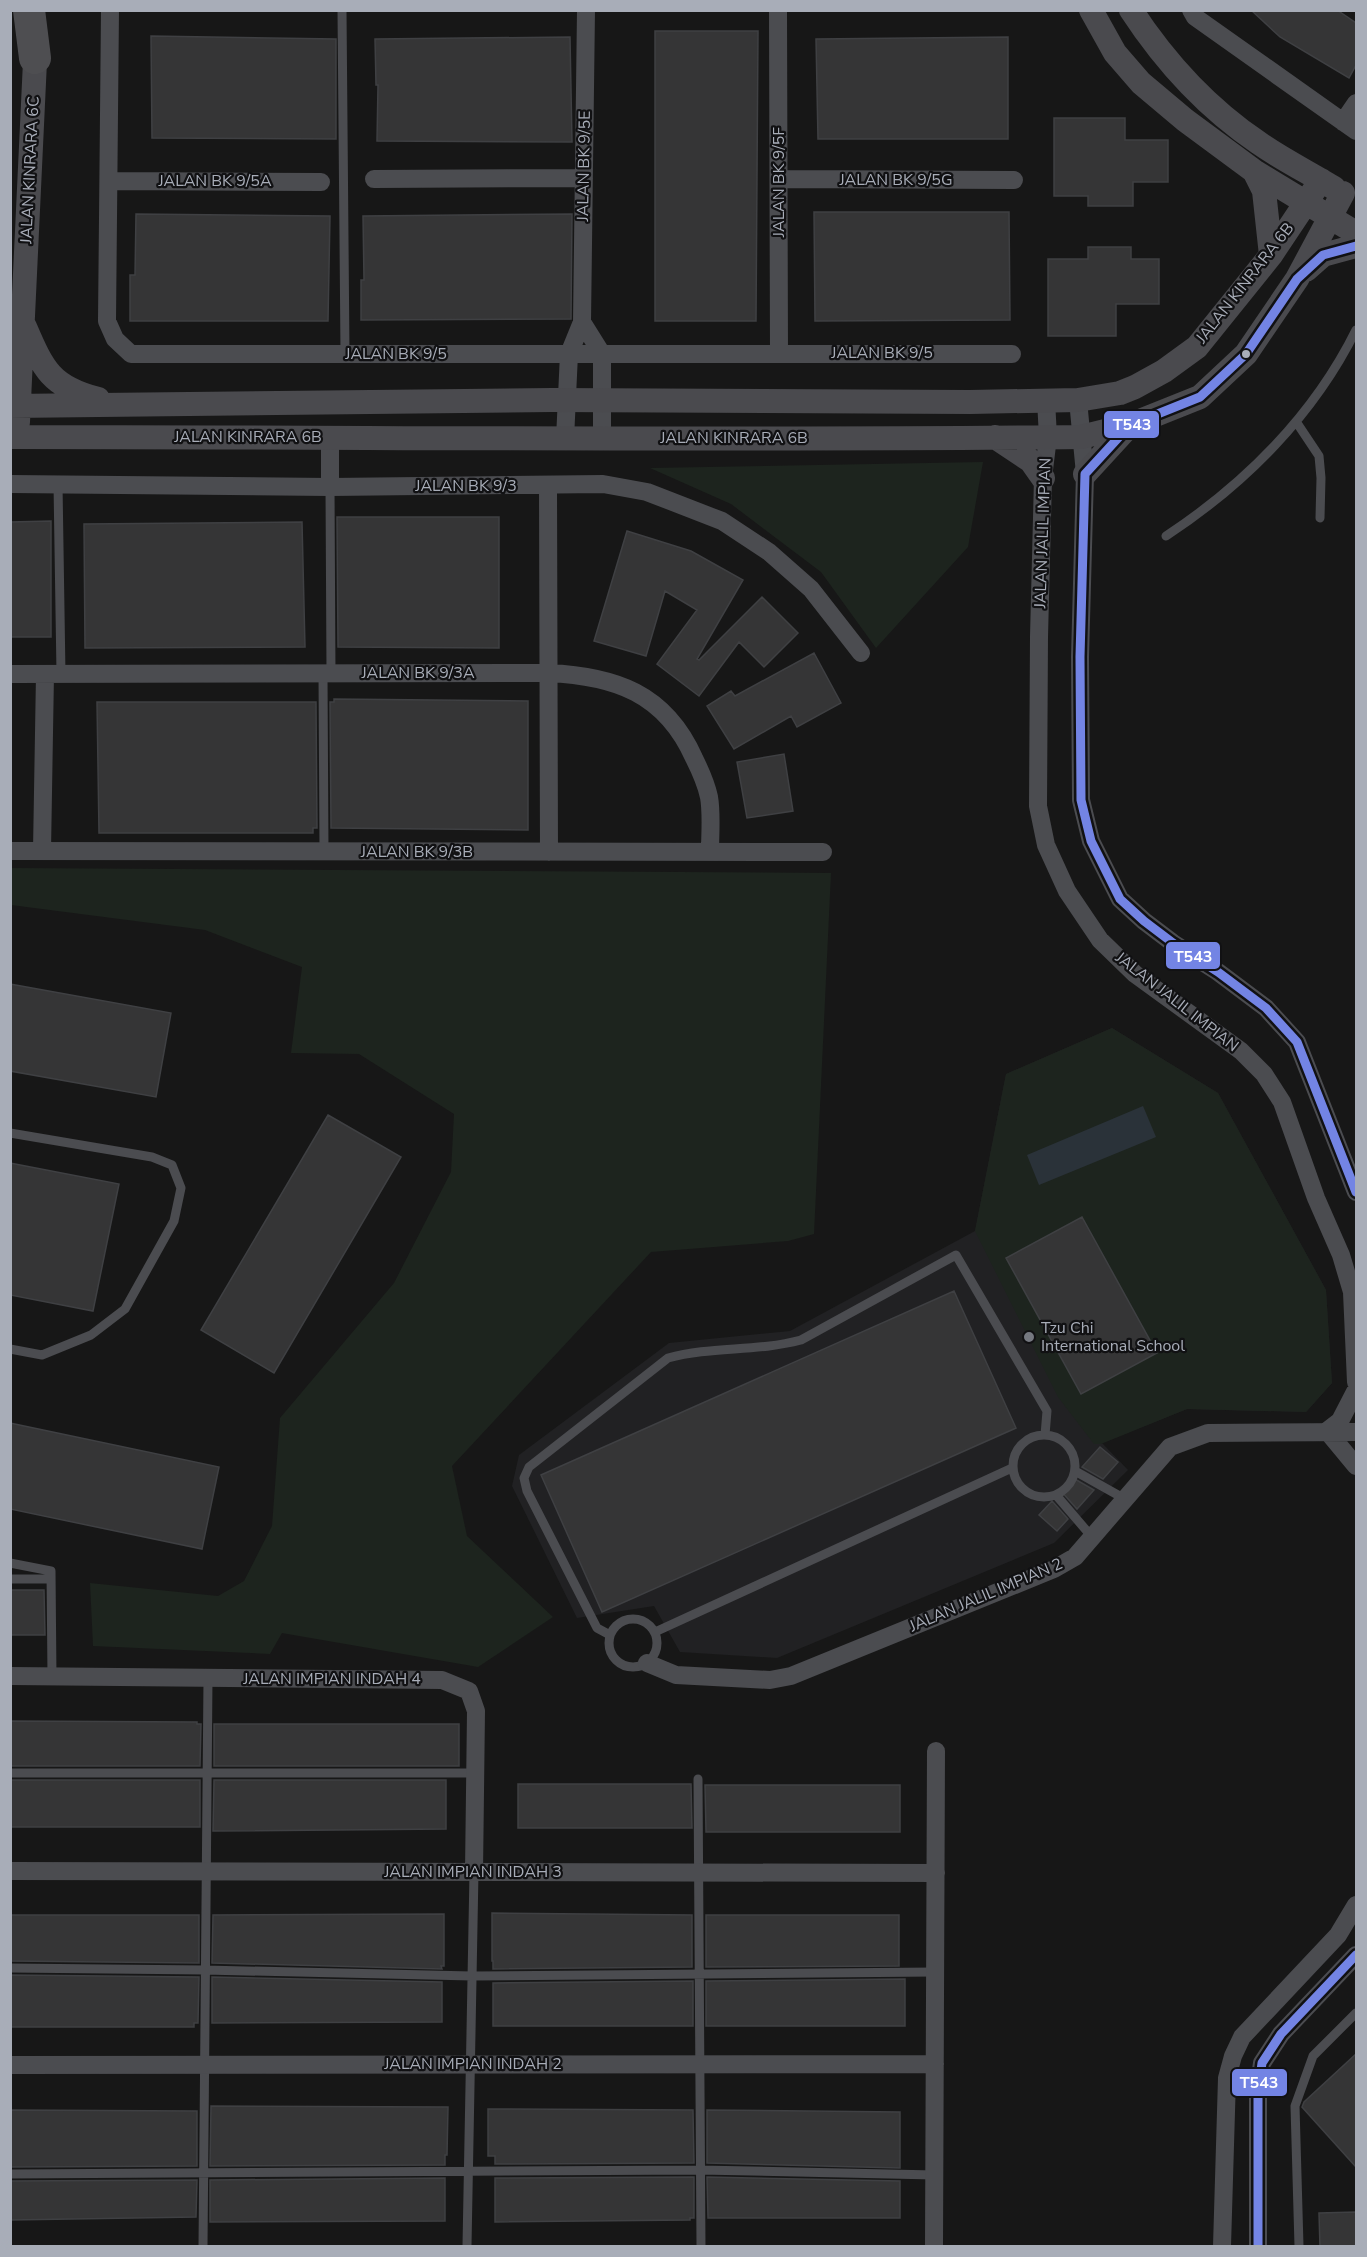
<svg xmlns="http://www.w3.org/2000/svg" width="1367" height="2257" font-family="'Nunito Sans',sans-serif">
  <style>
    .built { fill: #212123 }
    .green { fill: #1d241e }
    .water { fill: #2a3239 }
    .building { fill: #353536; stroke: #3f4043; stroke-width: 1.5 }
    .lines { fill: none; stroke-linecap: round; stroke-linejoin: round }
    .lane { stroke: #4b4c50; stroke-width: 9 }
    .street { stroke: #4b4c50; stroke-width: 18 }
    .secondary { stroke: #4a4a4e; stroke-width: 24 }
    .highway { stroke: #4e4e51; stroke-width: 32 }
    .bus-1-casing { stroke: #111113; stroke-width: 14 }
    .bus-1 { stroke: #7384e4; stroke-width: 9 }
    .bus-dot { fill: #a8adb8; stroke: #111113; stroke-width: 2 }
    .poi-dot { fill: #757880; stroke: #111113; stroke-width: 2 }
    .labels { text-anchor: middle; dominant-baseline: central; stroke-width: 4.5; stroke-linejoin: round; paint-order: stroke }
    .street-label { font-size: 16px; fill: #a8adb8; stroke: #111113 }
    .poi-label { font-size: 16px; fill: #a8adb8; stroke: #111113; text-anchor: start }
    .line-badge { stroke: #111113; stroke-width: 2 }
    .badge-label { font-size: 16px; text-anchor: middle; font-weight: bold; fill: #fff }
  </style>
  <rect width="100%" height="100%" fill="#171717"/>
  <path class="built" d="M1112,1028L1218,1093L1326,1290L1332,1383L1306,1412L1187,1409L1102,1443L1128,1470L1054,1543L777,1658L680,1652L654,1606L577,1618L512,1486L519,1455L669,1343L790,1331L975,1231L1006,1074Z"/>
  <path class="green" d="M983,462L968,547L876,648L821,572L731,504L650,468Z
    M11,868L831,873L814,1234L788,1241L651,1252L452,1466L467,1536L553,1617L478,1667L282,1633L270,1654L93,1646L90,1583L218,1596L244,1581L272,1526L280,1418L394,1283L451,1172L454,1114L359,1054L291,1053L302,967L205,930L11,905Z
    M1112,1028L1218,1093L1326,1290L1332,1383L1306,1412L1187,1409L1101,1444H1094L1058,1397L975,1231L1006,1074Z"/>
  <path class="water" d="M1143,1106L1156,1137L1039,1185L1027,1155Z"/>
  <path class="building" d="M1251,10H1337L1356,23V65L1349,78L1280,37Z
    M655,31H758L756,321H655Z
    M151,36L336,39V139L152,138Z
    M570,37L572,142L377,141L378,85H376L375,39Z
    M1008,37V139H818L816,39Z
    M1054,118H1125V140H1168V182H1133V206H1088V196H1054Z
    M814,212H1009L1010,320L815,321Z
    M136,214L330,216L328,321H130V275H135Z
    M572,214L571,319L361,320V280H364L363,216Z
    M1088,247H1131V259H1159V304H1116V336H1048V259H1088Z
    M337,517H499V648L338,647Z
    M51,521V637H10V522Z
    M302,522L305,647L85,648L84,524Z
    M627,531L691,551L743,580L697,659L699,660L762,597L798,633L764,667L739,642L699,696L657,664L697,610L665,591L646,656L594,641Z
    M814,653L841,703L797,727L791,716L734,749L707,706L731,691L735,696Z
    M334,699L528,701V830L331,828L330,702H334Z
    M97,702H316L317,828H313V833H99Z
    M784,754L793,811L747,818L737,762Z
    M10,984L171,1013L156,1097L10,1071Z
    M328,1115L401,1157L274,1373L201,1330Z
    M10,1163L119,1184L93,1311L10,1295Z
    M1082,1217L1157,1353L1081,1394L1006,1258Z
    M954,1291L1016,1428L602,1612L541,1475Z
    M10,1423L219,1467L202,1549L10,1509Z
    M1100,1447L1118,1462L1103,1479L1082,1467Z
    M1073,1478L1094,1490L1077,1509L1061,1491Z
    M1052,1501L1068,1519L1057,1531L1039,1515Z
    M10,1590H44L45,1635H10Z
    M10,1721L197,1722V1724H201L200,1766H10Z
    M214,1724H459V1766H214Z
    M10,1780H200V1827H10Z
    M214,1780H446V1829L213,1831Z
    M518,1784H691L692,1828H518Z
    M705,1785H900V1832H706Z
    M492,1913L692,1915V1967L493,1969V1961H492Z
    M444,1914V1966H441L442,1969L212,1963L213,1915Z
    M10,1915H199V1963L10,1961Z
    M706,1915H899V1966L706,1967Z
    M10,1975L199,1977L198,2023H194V2027H10Z
    M212,1977L442,1982V2022L212,2023Z
    M905,1979V2026H706V1981Z
    M693,1981V2026H493V1983Z
    M1356,2054V2167L1302,2107L1304,2102Z
    M211,2106L448,2107L447,2155H445V2165L210,2166Z
    M488,2109L693,2110L694,2163L495,2164V2156H488Z
    M10,2110L197,2111V2166L10,2167Z
    M707,2110L900,2112V2168L707,2163Z
    M694,2177V2218H690V2220L495,2222V2178Z
    M707,2177L900,2181V2218H708Z
    M445,2178V2221L210,2222V2180Z
    M197,2180L196,2217L10,2220V2181Z
    M1356,2212V2247H1320L1319,2213Z"/>
  <g class="lines">
    <path class="lane" d="M342,10L345,354
      M1297,423L1319,456L1321,478L1320,518
      M58,484L61,674
      M330,487L331,673
      M1166,536C1245,484 1314,415 1356,330
      M323,674L324,851
      M10,1133L152,1157L172,1165L181,1188L174,1221L125,1309L91,1335L42,1355L10,1349
      M1013 1466a31 31 0 1 1 62 0a31 31 0 1 1-62 0Z
      M1075,1471L1125,1499
      M1056,1495L1092,1537
      M10,1563L51,1571L52,1677
      M10,1579H51
      M609 1643a24 24 0 1 1 48 0a24 24 0 1 1-48 0Z
      M655,1632L1012,1468
      M610,1635L597,1628L527,1491L524,1478L529,1467L668,1358C712,1346 756,1352 801,1340L956,1255L1047,1411L1045,1435
      M10,1773H476
      M698,1779L701,2246
      M10,1968L205,1970L472,1976L935,1972
      M10,2174L700,2170L935,2175
      M203,2246L208,1679
      M467,2246L474,1872
      M1299,2246L1295,2106L1313,2056L1356,2013"/>
    <path class="street" d="M110,10L107,321L115,339L131,354H1012
      M778,10L779,353
      M1191,10L1195,17L1356,131
      M1343,122L1356,103
      M374,179L584,178
      M779,179L1014,180
      M109,181L321,182
      M582,322L602,354V438
      M1046,400L1048,437L1043,478L1039,637L1038,806L1046,845L1067,891L1100,940L1135,974L1241,1051L1264,1074L1282,1102L1316,1198L1341,1255L1352,1292L1356,1382
      M1078,400L1085,474L1080,657L1081,800L1091,841L1120,899L1144,921L1173,943L1218,972L1266,1008L1297,1042L1356,1192
      M330,437V487
      M565,439L569,354L582,322L586,10
      M10,484L330,487L603,484L647,492L722,521L769,552L811,589L861,653
      M548,485L549,852
      M10,674L548,673C615,676 665,693 694,758C700,770 706,783 709,797C712,814 710,834 710,852
      M10,851L823,852
      M42,851L45,674
      M1356,1390L1340,1421L1327,1431L1356,1466
      M647,1663L676,1675L770,1680L791,1676L1054,1569L1075,1557L1170,1447L1208,1433L1356,1432
      M10,1676L442,1680L469,1691L476,1711L474,1872
      M10,1871L936,1873
      M10,2065L935,2064
      M934,2246L936,1751
      M1222,2246L1227,2078L1233,2056L1242,2037L1338,1935L1356,1905
      M1258,2246V2093L1262,2063L1281,2034L1356,1955"/>
    <path class="secondary" d="M1091,10L1115,53L1141,83L1185,120L1254,171L1356,233
      M1131,10C1165,62 1207,108 1259,143C1283,160 1310,173 1334,188
      M1254,171L1264,191L1271,255
      M1306,270L1323,255L1356,246
      M25,327C43,369 51,387 98,399
      M10,406L552,400L970,402L1078,400L1120,393L1135,387L1164,371L1197,347L1271,255L1321,180
      M18,422L36,40
      M10,437C367,437 724,441 1081,437L1130,425L1200,397L1246,354L1297,279L1343,193
      M995,437L1031,461L1043,478
      M1085,474L1130,425"/>
    <path class="highway" d="M29,10L35,58"/>
    <g class="bus-1-casing">
      <path id="bus-1" d="M1356,246L1323,255L1297,279L1246,354L1200,397L1130,425L1085,474L1080,657L1081,800L1091,841L1120,899L1144,921L1173,943L1218,972L1266,1008L1297,1042L1356,1192
        M1258,2246V2093L1262,2063L1281,2034L1356,1955"/>
    </g>
    <use href="#bus-1" class="bus-1"/>
  </g>
  <circle class="bus-dot" cx="1246" cy="354" r="5"/>
  <circle class="poi-dot" cx="1029" cy="1337" r="6"/>
  <g class="labels">
    <g class="street-label">
      <text transform="translate(584 166) rotate(-89)">JALAN BK 9/5E</text>
      <text transform="translate(30 170) rotate(-87)">JALAN KINRARA 6C</text>
      <text x="896" y="180">JALAN BK 9/5G</text>
      <text x="215" y="181">JALAN BK 9/5A</text>
      <text transform="translate(779 182) rotate(-90)">JALAN BK 9/5F</text>
      <text transform="translate(1245 283) rotate(-52)">JALAN KINRARA 6B</text>
      <text x="882" y="353">JALAN BK 9/5</text>
      <text x="396" y="354">JALAN BK 9/5</text>
      <text x="248" y="437">JALAN KINRARA 6B</text>
      <text x="734" y="438">JALAN KINRARA 6B</text>
      <text x="466" y="486">JALAN BK 9/3</text>
      <text transform="translate(1043 533) rotate(-88)">JALAN JALIL IMPIAN</text>
      <text x="418" y="673">JALAN BK 9/3A</text>
      <text x="417" y="852">JALAN BK 9/3B</text>
      <text transform="translate(1177 1002) rotate(38)">JALAN JALIL IMPIAN</text>
      <text transform="translate(986 1595) rotate(-23)">JALAN JALIL IMPIAN 2</text>
      <text x="332" y="1679">JALAN IMPIAN INDAH 4</text>
      <text x="473" y="1872">JALAN IMPIAN INDAH 3</text>
      <text x="473" y="2064">JALAN IMPIAN INDAH 2</text>
    </g>
    <g class="poi-label">
      <text x="1041" y="1328">Tzu Chi<tspan x="1041" dy="18">International School</tspan></text>
    </g>
  </g>
  <g class="line-badge">
    <rect x="1103" y="410" width="57" height="29" rx="6" fill="#7384e4"/>
    <rect x="1165" y="941" width="56" height="29" rx="6" fill="#7384e4"/>
    <rect x="1231" y="2068" width="57" height="29" rx="6" fill="#7384e4"/>
  </g>
  <g class="badge-label">
    <text x="1132" y="430">T543</text>
    <text x="1193" y="962">T543</text>
    <text x="1259" y="2088">T543</text>
  </g>
  <rect width="1367" height="2257" fill="none" stroke="#a8adb8" stroke-width="24"/>
</svg>
